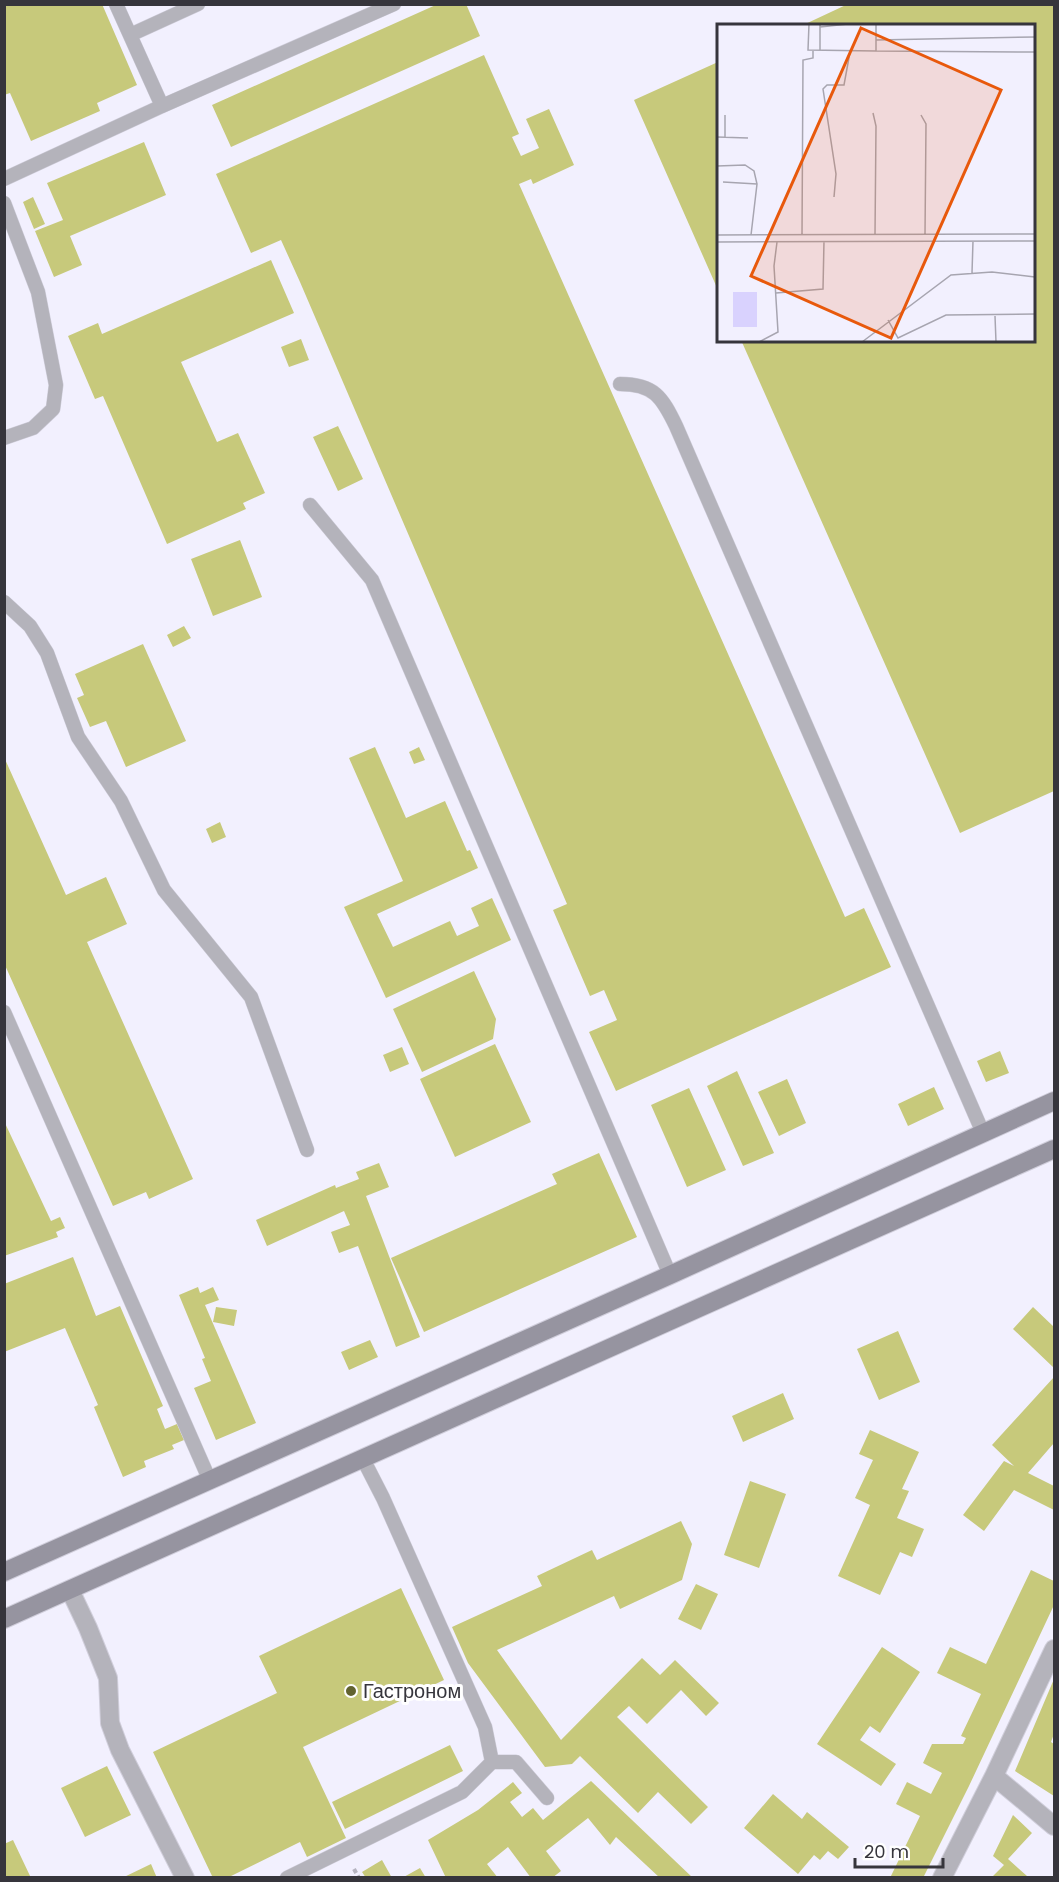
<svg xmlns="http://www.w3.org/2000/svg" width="1059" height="1882" font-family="Poppins,sans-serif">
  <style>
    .building { fill: #c7c97b }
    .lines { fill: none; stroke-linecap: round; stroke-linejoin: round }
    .lane-casing { stroke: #d0cedb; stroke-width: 15 }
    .street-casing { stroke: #d0cedb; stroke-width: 20 }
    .secondary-casing { stroke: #d0cedb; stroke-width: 20 }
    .path { stroke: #b6b4c0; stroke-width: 4; stroke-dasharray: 4.5 3; stroke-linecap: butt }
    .lane { stroke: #b4b3bb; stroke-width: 14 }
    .street { stroke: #b4b3bb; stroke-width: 18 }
    .secondary { stroke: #9694a0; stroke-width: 18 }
    .poi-dot { fill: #626330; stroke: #fff; stroke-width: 2 }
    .labels { text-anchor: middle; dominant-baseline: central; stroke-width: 6; stroke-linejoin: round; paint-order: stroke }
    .poi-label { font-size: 20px; fill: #36353c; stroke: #fff; text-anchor: start }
    .inset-road { fill: none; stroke: #a7a5b0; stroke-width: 1.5 }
    .view { fill: #e8590c; fill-opacity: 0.15; stroke: #e8590c; stroke-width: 3 }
    .inset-edge { fill: none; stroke: #36353c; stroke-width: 3 }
  </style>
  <rect width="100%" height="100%" fill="#f2f0fe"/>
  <path class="building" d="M4,4H102L137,85L97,103L100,111L31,141L10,93L4,95Z
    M438,4H466L480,36L231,147L212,105Z
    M848,4H1054V791L960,833L741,340H1034V26H801Z
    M484,55L519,134L512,137L521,156L539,148L526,119L549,109L574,165L533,184L531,179L519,184L845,917L864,908L891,967L616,1091L589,1032L617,1020L604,990L590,996L553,910L567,904L300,282L281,240L251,253L216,174Z
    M718,62V290L634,100Z
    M144,142L166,195L70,236L82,265L54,277L35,231L63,220L47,183Z
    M33,197L45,224L34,229L23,202Z
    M271,260L294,313L181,362L217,442L238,433L265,493L243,503L246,509L167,544L103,396L95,399L68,336L98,323L102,334Z
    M301,339L309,360L289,367L281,347Z
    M338,426L363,479L338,491L313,437Z
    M240,540L262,597L213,616L191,559Z
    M184,626L191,638L173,647L167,635Z
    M143,644L186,741L126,767L106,721L90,727L77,698L84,695L75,674Z
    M375,747L406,818L445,801L467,851L470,850L478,868L377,914L393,947L450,921L457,936L479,926L471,908L492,898L511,940L386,998L344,907L403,881L349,758Z
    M419,747L425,760L414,764L409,752Z
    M4,757L66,895L106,877L127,924L87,942L193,1179L149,1199L146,1192L113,1206L4,963Z
    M220,822L226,837L212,843L206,829Z
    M474,971L496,1019L493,1039L422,1072L393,1009Z
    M495,1044L531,1122L455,1157L420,1079Z
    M402,1047L409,1064L390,1072L383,1055Z
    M1000,1051L1009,1073L986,1082L977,1061Z
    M737,1071L774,1153L743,1166L707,1086Z
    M787,1079L806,1123L779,1136L758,1092Z
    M934,1087L944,1109L908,1126L898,1104Z
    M689,1088L726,1170L687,1187L651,1105Z
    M4,1121L51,1221L60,1217L65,1228L56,1232L58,1237L4,1256Z
    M599,1153L637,1237L424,1332L391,1258L557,1184L552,1174Z
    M379,1163L389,1187L366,1196L420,1337L396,1347L358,1246L339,1253L331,1232L350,1225L344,1211L267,1246L256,1220L335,1185L336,1188L359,1179L356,1172Z
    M73,1257L96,1316L120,1306L163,1406L157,1409L165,1429L177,1424L184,1440L172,1445L174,1449L144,1461L146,1467L123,1477L94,1407L98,1405L65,1328L4,1352V1284Z
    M198,1287L200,1293L213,1287L219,1300L205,1305L256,1423L216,1440L194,1388L211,1381L202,1359L205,1358L179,1295Z
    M216,1307L237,1310L234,1326L213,1322Z
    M1033,1307L1054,1327V1368L1013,1329Z
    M898,1331L920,1382L879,1400L857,1349Z
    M370,1340L378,1357L349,1370L341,1352Z
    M1054,1377V1443L1028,1473L1054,1486V1510L1014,1490L984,1531L963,1515L1004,1461L1014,1466L992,1445Z
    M783,1393L794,1419L743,1442L732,1416Z
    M870,1430L919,1452L902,1489L909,1491L897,1518L924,1529L912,1557L900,1552L880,1595L838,1576L870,1505L855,1498L873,1460L859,1454Z
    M750,1481L786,1494L759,1568L724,1555Z
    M681,1521L692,1544L682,1580L620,1609L614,1596L497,1650L561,1740L642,1658L660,1675L675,1660L719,1703L706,1716L681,1690L647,1724L629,1706L617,1717L708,1807L691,1824L658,1792L638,1813L580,1756L572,1764L545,1767L468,1663L452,1627L542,1586L537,1576L592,1550L597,1560Z
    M1031,1570L1054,1581V1605L969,1786L923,1878H890L920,1816L896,1804L907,1782L931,1794L942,1773L923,1763L932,1744H963L966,1738L961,1736L981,1694L937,1673L950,1647L986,1664Z
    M696,1584L718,1594L701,1630L678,1619Z
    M401,1588L444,1680L303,1747L346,1838L307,1857L300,1842L227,1878H213L153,1752L277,1693L259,1656Z
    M882,1647L920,1672L880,1733L870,1726L860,1740L896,1764L881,1786L817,1744Z
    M1054,1679V1734L1051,1742L1054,1744V1796L1015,1771Z
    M450,1745L463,1771L345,1829L332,1802Z
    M107,1766L131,1815L85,1837L61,1788Z
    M591,1781L693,1878H660L616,1837L610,1845L588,1818L546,1851L561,1871L552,1878H531L508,1847L487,1864L498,1878H446L428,1840L478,1810L513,1782L522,1793L510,1802L522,1817L533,1808L543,1820Z
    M773,1794L802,1819L807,1812L849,1847L838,1859L828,1851L820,1860L814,1855L798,1874L744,1828Z
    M1013,1815L1032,1833L1008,1859L1027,1876L991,1878L1004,1865L993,1856Z
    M13,1840L31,1878H4V1844Z
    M382,1860L392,1878H366L362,1872Z
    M151,1864L157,1878H122Z
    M420,1868L426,1878H402Z"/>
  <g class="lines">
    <g class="lane-casing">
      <path id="lane" d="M116,4L162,106L394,4
        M130,35L198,4
        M4,179L162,106
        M4,203L38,292L56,385L53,409L33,428L4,438
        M620,384C654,384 662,397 676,426L983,1133
        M310,505L372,580L670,1275
        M4,602L30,626L47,653L78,737L121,801L164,890L251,997L307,1150
        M4,1012L210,1481
        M492,1762H516L547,1798
        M287,1878L462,1792L492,1762L485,1727L383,1498L363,1459"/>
    </g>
    <g class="street-casing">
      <path id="street" d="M70,1590L88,1628L108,1678L110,1723L120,1750L185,1878
        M994,1776L1054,1826
        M942,1878L994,1776L1054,1649"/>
    </g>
    <g class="secondary-casing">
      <path id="secondary" d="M4,1572L670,1275L1054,1101
        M4,1619L1054,1149"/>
    </g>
    <path class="path" d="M354,1869L359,1878"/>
    <use href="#lane" class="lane"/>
    <use href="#street" class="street"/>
    <use href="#secondary" class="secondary"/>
  </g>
  <circle class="poi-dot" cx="351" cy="1691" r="6"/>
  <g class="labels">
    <g class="poi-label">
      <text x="363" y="1691">Гастроном</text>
    </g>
  </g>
  <g transform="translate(717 24)">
    <rect width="318" height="318" fill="#f2f0fe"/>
    <path d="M16,268H40V303H16Z" fill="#d9d2fe"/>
    <path class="inset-road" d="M92,0L91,26L159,27M103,0V27M159,0V27L318,28M103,3L131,0M159,16L318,13M156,89L159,102L158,211M8,91V113M204,91L209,100L208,211M0,113L31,114M0,142L28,141L37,147L40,160L34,211M6,158L40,160M117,173L119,150L106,65L110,61H127L133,28M0,211L318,210M85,211L86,36L96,34V27M0,218L318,217M255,249L256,217M59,269L106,265L107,217M278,292L279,318M171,296L181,314L229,291L318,290M42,318L61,308L57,242L60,218M145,318L234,251L275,248L318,253"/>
    <path class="view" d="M144,4L284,66L174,314L34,252Z"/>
    <rect width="318" height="318" class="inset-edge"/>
  </g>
  <rect width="1059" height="1882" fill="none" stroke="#36353c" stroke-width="12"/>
  <path d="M855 1858v9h88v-9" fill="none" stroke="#36353c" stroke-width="3"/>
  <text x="864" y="1858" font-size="18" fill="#36353c" stroke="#ffffff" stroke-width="4.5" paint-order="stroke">20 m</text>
</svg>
